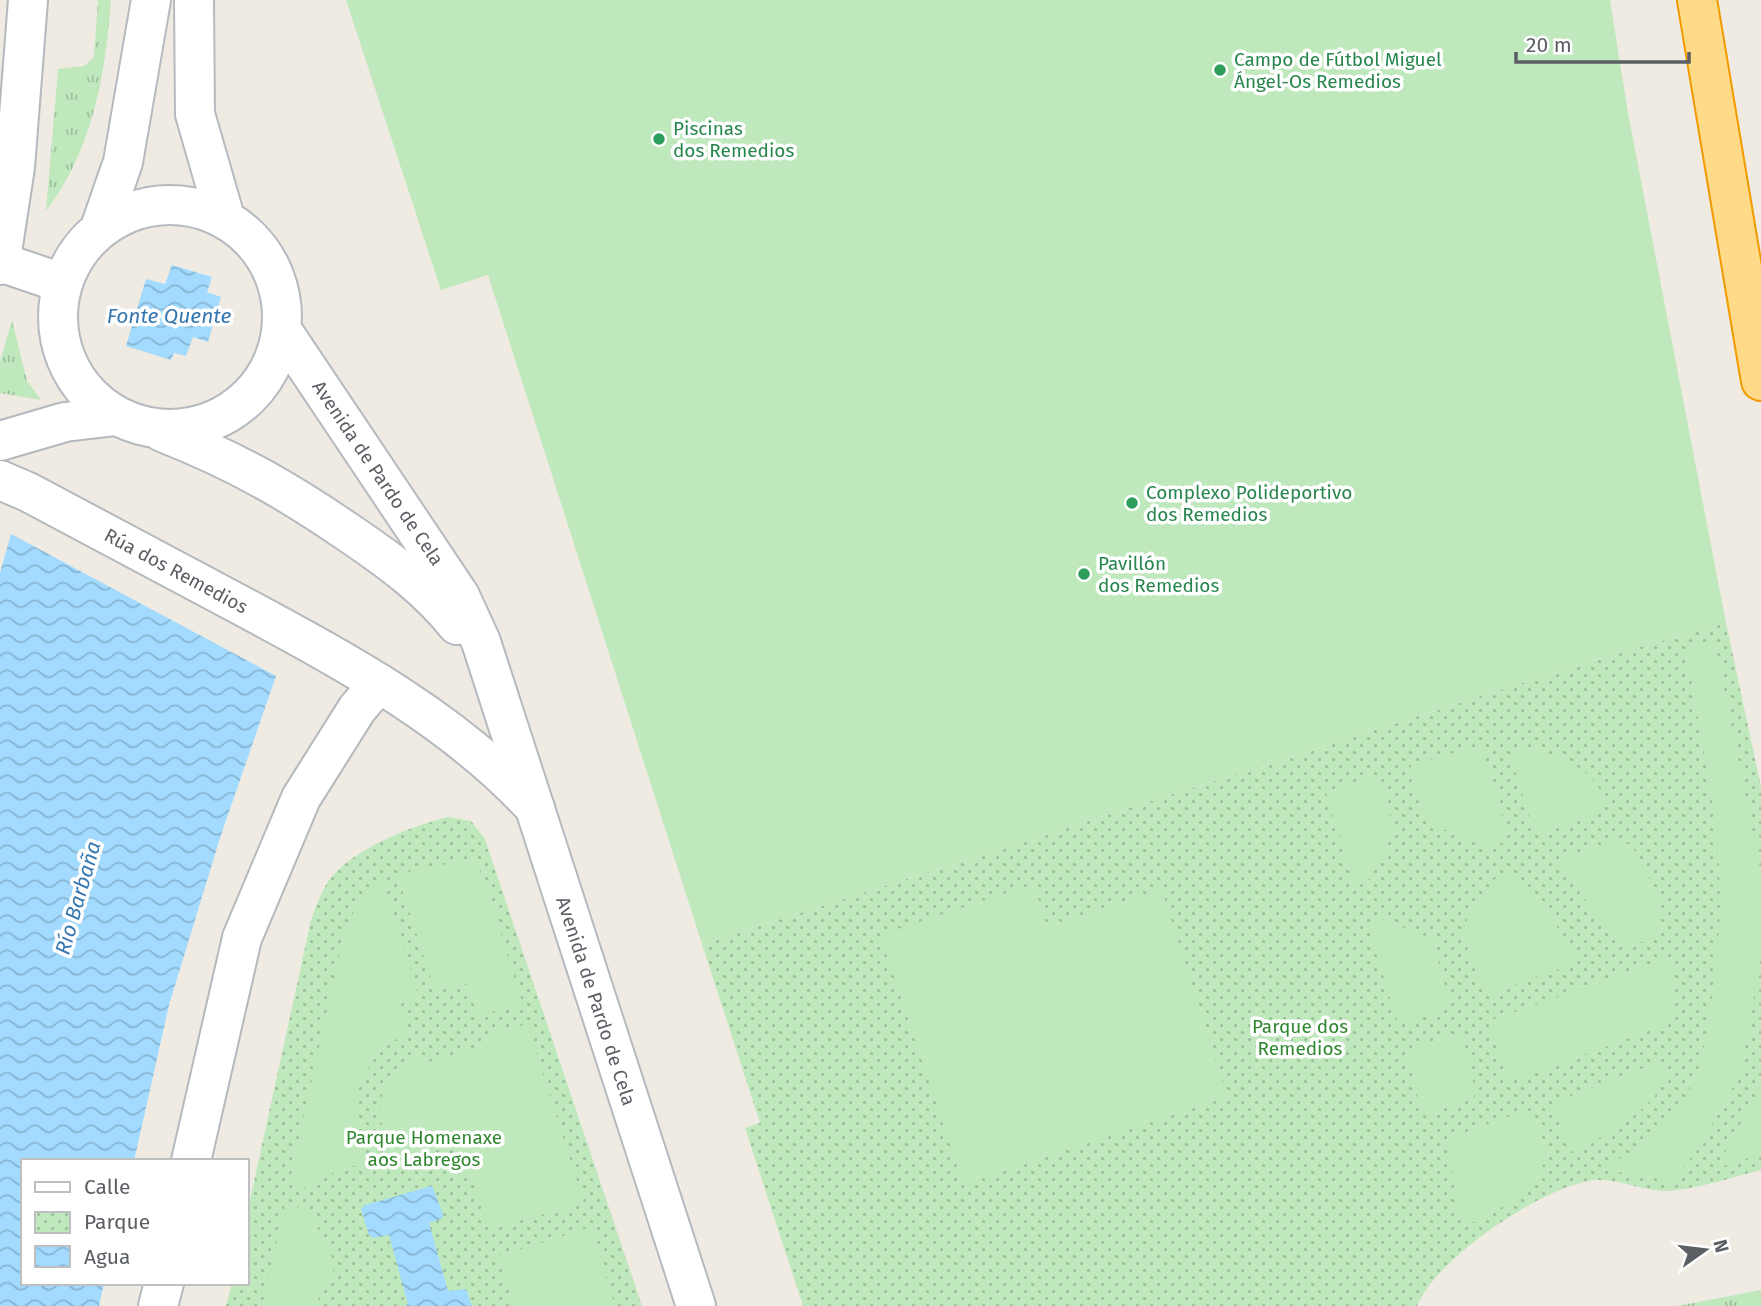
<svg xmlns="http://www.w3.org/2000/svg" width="1761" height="1306" font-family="'Fira Sans',sans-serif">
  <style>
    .grass { fill: url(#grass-tufts) }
    .park { fill: url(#park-dots) }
    .garden { fill: #bfe8bd }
    .water { fill: url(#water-waves) }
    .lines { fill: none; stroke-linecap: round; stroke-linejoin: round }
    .street-casing { stroke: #b5b9be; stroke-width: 42 }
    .secondary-casing { stroke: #b6bac0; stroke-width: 42 }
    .highway-casing { stroke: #f19a00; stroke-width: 42 }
    .street { stroke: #fff; stroke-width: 38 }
    .secondary { stroke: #fff; stroke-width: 38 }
    .highway { stroke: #ffdb89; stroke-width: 38 }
    .leisure-dot { fill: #2e9e5b; stroke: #fff; stroke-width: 2.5 }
    .labels { text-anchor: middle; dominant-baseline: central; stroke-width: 7; stroke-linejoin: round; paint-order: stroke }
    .leisure-label { font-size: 19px; fill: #27864d; stroke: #fff; text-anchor: start }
    .street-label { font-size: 19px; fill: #5b5f64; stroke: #fff }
    .park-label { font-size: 19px; fill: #2f872f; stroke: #fff }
    .water-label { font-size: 21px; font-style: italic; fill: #3677af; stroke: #fff }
  </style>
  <defs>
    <pattern id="grass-tufts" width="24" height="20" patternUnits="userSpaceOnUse" patternTransform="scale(1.75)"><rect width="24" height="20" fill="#bfe8bd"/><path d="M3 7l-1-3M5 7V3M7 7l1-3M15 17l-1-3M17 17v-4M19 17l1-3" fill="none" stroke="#9ebf9d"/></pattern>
    <pattern id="park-dots" width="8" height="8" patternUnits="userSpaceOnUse" patternTransform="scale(1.75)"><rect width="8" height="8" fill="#bfe8bd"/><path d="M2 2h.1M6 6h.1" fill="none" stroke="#9ebf9d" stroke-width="1.8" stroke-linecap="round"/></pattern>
    <pattern id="water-waves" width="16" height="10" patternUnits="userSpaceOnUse" patternTransform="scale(1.75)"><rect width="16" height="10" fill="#a2dbff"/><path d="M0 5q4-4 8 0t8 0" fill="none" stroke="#87b5d2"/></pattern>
  </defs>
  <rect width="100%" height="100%" fill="#efebe2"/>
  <path class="grass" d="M98,0H111C105,77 93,149 46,211L58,69L84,66L94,57Z
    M12,320L27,381L41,400L0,393V362Z
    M1761,1290V1306H1677Z"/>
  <path class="park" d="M1726,623L1761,787V1170C1733,1177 1694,1190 1666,1191C1643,1191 1620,1179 1597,1180C1547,1183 1435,1259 1417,1306H803L745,1128L760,1123L702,944L1607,656Z
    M448,817L471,821L485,839L642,1306H226L232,1283H247V1214L311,920C317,904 323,885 336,872C362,846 412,826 448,817Z"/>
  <path class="garden" d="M346,0H1610L1628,113L1726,623L1607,656L702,944L488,275L441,290Z
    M1714,639L1761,873V955L1741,1073L1696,1152L1672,1181L1601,1169C1633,1152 1667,1133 1685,1099C1702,1069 1708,1031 1712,997C1716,965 1720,933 1720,902C1720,817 1699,731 1686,649Z
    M1474,747L1483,752L1507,832L1505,842L1488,847L1480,845L1425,821L1408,769L1414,764Z
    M1514,748C1546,748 1609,770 1603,811L1544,831L1533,829L1511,757Z
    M1374,778L1381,780L1394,831L1369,879L1355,886L1326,792Z
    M1618,841L1631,845C1648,871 1661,899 1662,930C1651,943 1624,949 1612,936L1560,866L1569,856Z
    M462,861L475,862L484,878L523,1005L478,1015L466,984L435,991L397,874Z
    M1517,873L1577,954V959L1573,964L1492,993H1483L1461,929L1495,879Z
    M381,878L419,996L401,1004L409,1034C379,1042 355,1080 355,1110C356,1127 363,1142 367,1158L365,1162L327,1175L314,1189L289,1184L343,937C351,916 362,892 381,878Z
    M1033,884L1047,926L1162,890L1227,1097L963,1184L880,935Z
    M1382,919L1432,939L1451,1007L1398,1024L1367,923Z
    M1667,959C1676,974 1676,1009 1666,1024L1522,1078L1506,1076L1490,1025L1494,1019Z
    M527,1024L584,1203L490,1229L460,1142L400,1155L392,1152C373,1118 376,1073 415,1056L421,1064L481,1047L485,1040L484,1036Z
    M1453,1035L1463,1040L1476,1093L1473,1098L1419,1117L1416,1082L1406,1050Z
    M1658,1062L1667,1070C1662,1107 1606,1134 1576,1151L1568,1152L1555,1105L1558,1101Z
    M1761,1085V1154L1723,1166L1721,1160Z
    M1524,1111L1535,1116C1538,1129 1548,1147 1545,1160C1539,1182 1487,1224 1464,1224L1460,1221L1447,1144L1449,1138Z
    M285,1204L312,1210C314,1231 337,1251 333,1272C330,1284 319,1295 314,1306H262Z
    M591,1227L615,1306H513L499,1256Z"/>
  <path class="water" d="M172,265L212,277L207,292L221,297L208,342L193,337L186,356L174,353L171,360L126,346L146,279L165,284Z
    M11,534L276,676L220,838L169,1005L134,1161H23V1283H104L99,1306H0V573Z
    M432,1186L443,1214L441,1219L429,1223L448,1291L466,1289L472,1306H405L408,1304L389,1235L373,1238L369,1235L361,1209L365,1205Z"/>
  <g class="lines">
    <g class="street-casing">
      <path id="street" d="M0,262L62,283
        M0,265L15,167L28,0
        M0,441L65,422L116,416
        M0,480L28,492C100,530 172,569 244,607C348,663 454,720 535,808
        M191,1161L242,938L301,798L357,709L379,683
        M158,1306L164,1283"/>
    </g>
    <g class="secondary-casing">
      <path id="secondary" d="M194,0L195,114L225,218
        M58 317a112 112 0 1 1 224 0a112 112 0 1 1-224 0Z
        M100,228L123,162L151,0
        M282,330L460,596L481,642L696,1306
        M162,432C238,462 288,491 355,537C393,563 428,589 457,625"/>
    </g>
    <g class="highway-casing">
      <path id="highway" d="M1697,0L1761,381"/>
    </g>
    <use href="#street" class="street"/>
    <use href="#secondary" class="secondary"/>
    <use href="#highway" class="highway"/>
  </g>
  <g class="leisure-dot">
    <circle cx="1220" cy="70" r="7"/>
    <circle cx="659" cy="139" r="7"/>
    <circle cx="1132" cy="503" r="7"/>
    <circle cx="1084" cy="574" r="7"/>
  </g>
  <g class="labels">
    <g class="leisure-label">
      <text x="1234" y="59">Campo de Fútbol Miguel<tspan x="1234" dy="22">Ángel-Os Remedios</tspan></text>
      <text x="673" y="128">Piscinas<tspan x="673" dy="22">dos Remedios</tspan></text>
      <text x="1146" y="492">Complexo Polideportivo<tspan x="1146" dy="22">dos Remedios</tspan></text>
      <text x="1098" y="563">Pavillón<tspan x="1098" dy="22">dos Remedios</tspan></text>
    </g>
    <g class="street-label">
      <text transform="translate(378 473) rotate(56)">Avenida de Pardo de Cela</text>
      <text transform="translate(176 571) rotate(28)">Rúa dos Remedios</text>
      <text transform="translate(596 1001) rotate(72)">Avenida de Pardo de Cela</text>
    </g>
    <g class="park-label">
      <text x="1300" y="1026">Parque dos<tspan x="1300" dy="22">Remedios</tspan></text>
      <text x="424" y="1137">Parque Homenaxe<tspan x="424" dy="22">aos Labregos</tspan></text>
    </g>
    <g class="water-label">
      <text x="169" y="316">Fonte Quente</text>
      <text transform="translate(78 898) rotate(-74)">Río Barbaña</text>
    </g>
  </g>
  <rect x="21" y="1159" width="228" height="126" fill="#ffffff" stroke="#bdbfc1" stroke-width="2"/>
  <rect x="35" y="1182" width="35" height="10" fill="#ffffff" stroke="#bdbfc1" stroke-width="2"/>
  <text x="84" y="1194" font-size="21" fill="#5b5f64">Calle</text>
  <rect x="35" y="1212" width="35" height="21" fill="url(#park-dots)" stroke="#bdbfc1" stroke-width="2"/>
  <text x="84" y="1229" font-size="21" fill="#5b5f64">Parque</text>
  <rect x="35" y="1246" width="35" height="21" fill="url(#water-waves)" stroke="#bdbfc1" stroke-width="2"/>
  <text x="84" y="1264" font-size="21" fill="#5b5f64">Agua</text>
  <g transform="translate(1705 1250) rotate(76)" stroke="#ffffff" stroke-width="5" paint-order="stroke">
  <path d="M0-5L12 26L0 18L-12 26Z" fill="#5b5f64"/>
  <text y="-10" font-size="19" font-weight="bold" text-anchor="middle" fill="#5b5f64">N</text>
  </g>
  <path d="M1516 52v10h173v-10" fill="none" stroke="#5b5f64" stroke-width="3.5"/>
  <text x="1526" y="52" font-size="21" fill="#5b5f64" stroke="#ffffff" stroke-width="5" paint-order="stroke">20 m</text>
</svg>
